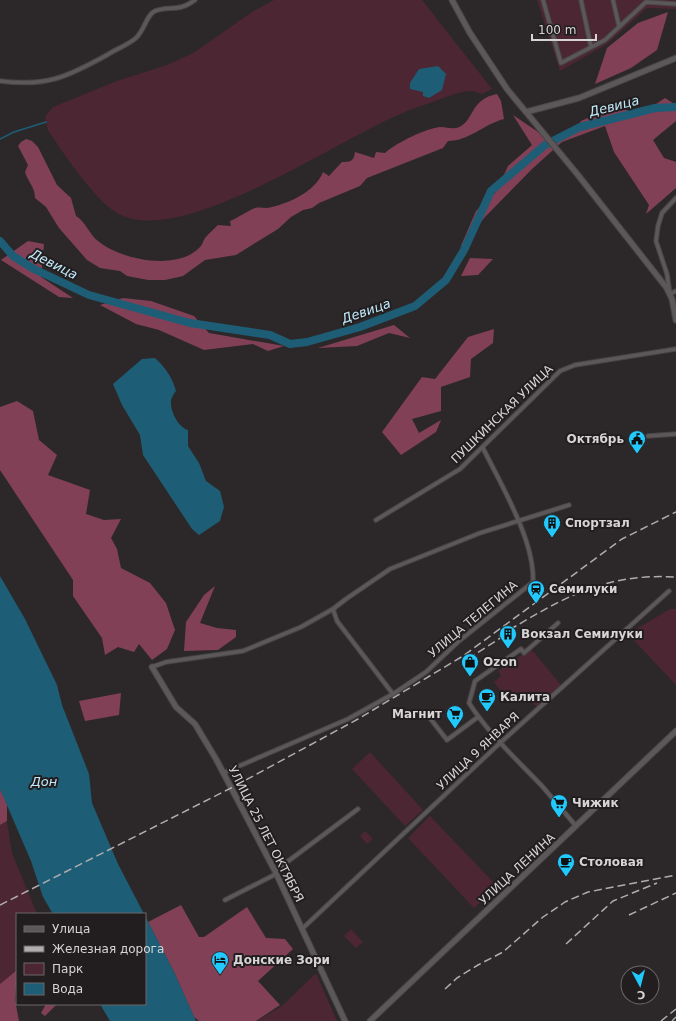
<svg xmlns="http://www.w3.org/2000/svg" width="676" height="1021" font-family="'DejaVu Sans',sans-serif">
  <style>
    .green { fill: #4c2632 }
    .forest { fill: #814055 }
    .water { fill: #1d5e76 }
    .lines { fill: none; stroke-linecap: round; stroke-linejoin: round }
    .stream { stroke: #1d5e76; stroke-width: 1.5 }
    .river { stroke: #1d5e76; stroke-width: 8 }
    .street-casing { stroke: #474445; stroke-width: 5.5 }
    .secondary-casing { stroke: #474445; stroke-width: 7 }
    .street { stroke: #5c5859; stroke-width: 3.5 }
    .secondary { stroke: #5c5859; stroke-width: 5 }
    .rail { stroke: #b0adae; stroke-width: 1.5; stroke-dasharray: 8 4; stroke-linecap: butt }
    .labels { text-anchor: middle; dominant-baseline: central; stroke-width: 4; stroke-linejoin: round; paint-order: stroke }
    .street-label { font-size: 12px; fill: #d7d4d5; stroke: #221e1f }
    .poi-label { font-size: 12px; font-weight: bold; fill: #d7d4d5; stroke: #221e1f; text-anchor: start }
    .water-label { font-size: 13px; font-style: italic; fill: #c0e9fb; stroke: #221e1f }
  </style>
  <rect width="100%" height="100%" fill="#2c2829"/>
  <path class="green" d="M274,0H422L492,89L482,94C478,93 474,91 470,91C461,90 431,103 421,106C350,128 185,252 117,213C95,200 62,152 48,130L45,117L53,107L117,81L170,64L195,52L252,12Z
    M537,0H676V9L647,8L607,44L560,71Z
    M670,609H676V685L628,634Z
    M531,649L561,685L537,707L521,692L508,702L494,682L501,676L498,671Z
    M370,752L423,810L405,826L352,769Z
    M430,816L497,886L474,908L408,838Z
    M7,821L12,853L37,914H17V970L0,984V825Z
    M365,831L373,839L367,844L360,836Z
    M351,929L363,942L356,948L344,936Z
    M316,973L337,1021H257L282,1006Z"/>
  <path class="forest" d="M668,12L657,50L631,68L595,84L607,48L638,23Z
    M497,94L501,101L504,119C484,124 469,141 448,141L443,148L367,178L360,186L319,203L312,208L303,210L291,217L278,229L236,255L205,260L183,276L165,280H148L127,276L120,271L100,268L87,260L59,228L46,207L35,198C35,187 28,182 25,172L28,165L18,146L21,142L26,139L32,141L38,147L57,185L71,198L76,216C86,222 89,234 98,241C121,260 176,271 199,248C202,246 203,241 205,238C209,233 214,229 218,225L231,226L230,221C238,218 247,211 255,208C259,207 263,208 267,208C288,204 315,192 323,172L329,176L342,162C351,162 354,161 355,152L374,158L376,152L385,153C396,143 426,128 441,127C447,127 452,130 459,127C474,121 470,99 497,94Z
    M665,98L676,105V121L653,140L664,158L676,162V188L646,214L649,205L614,152L605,126L562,142L532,169L485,217L460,248L476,211L496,192L508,166L532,145L513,115L547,138L573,134L581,121L617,105L638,116Z
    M28,241L44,244L41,277L73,298L59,297L1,260Z
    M470,258L493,259L478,275L461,276Z
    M123,298L151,301L194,316L209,333L284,346L268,351L253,344L204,350L159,330L136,324L100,305Z
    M394,325L410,338L389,333L357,346L318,348Z
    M494,329L493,343L471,359L470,377L441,387V411L412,419L419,433L441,420L436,432L401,455L382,432L422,377L435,379L468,337Z
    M17,401L33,411L39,440L57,455L48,475L90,490L86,514L104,520L121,519L111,538L117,549L121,568L150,583L166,603L175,630L167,649L152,660L139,644L134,652L118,647L105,655L102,638L73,596V580L0,470V407Z
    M215,586L200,623L217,628L236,630V637L218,650L184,651L186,622L204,595Z
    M121,693L119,715L85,721L79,701Z
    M0,789L7,803V821L0,825Z
    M181,905L199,937H204L247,907L266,938L285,939L293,949L258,981L280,1005L256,1021H199L194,1017L174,972L148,922Z
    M17,970L15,1000L19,1021H0V984Z
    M46,1004H57L45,1016L41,1013Z"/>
  <path class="water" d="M438,66L446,74L442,90L429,98L423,96V92L410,89V83L419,69Z
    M155,358C165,367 172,377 176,391C174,393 172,397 171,400C170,411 178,427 188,430V446L199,463L206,481L220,491L224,507L220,521L199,535L192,529L143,455L140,435L122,405L113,384L142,359Z
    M0,576L25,619L57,685L62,705L89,774L92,803L118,864L144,914H53L43,897L31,861L0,789Z
    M145,916L174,972L196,1021H110L100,1004H145Z"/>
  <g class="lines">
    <path class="stream" d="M0,139L14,132L46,122"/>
    <path class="river" d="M0,241L13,256L34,269L89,295L190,323L270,335L290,344L307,342L360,327L415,306L446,280L464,250L491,191L545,145L580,127L655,108L676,107"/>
    <g class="street-casing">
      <path id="street" d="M543,0L561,63L605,40L646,2L676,4
        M581,0L591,47
        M613,0L619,26
        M0,81C47,87 67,77 107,55C116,49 128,45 136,38C144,31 147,14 155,11C171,5 177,13 195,0
        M676,198L662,213L658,226L656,241L667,274L670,294L676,291
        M648,436L676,434
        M376,520L460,469L560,371L575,365L676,349
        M333,609L337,621L393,694
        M558,623L524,653L521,649L475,681L469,703C489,734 516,759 542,786C553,799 565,813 576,826
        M152,667L166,662L243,651L301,627L333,609L346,599L390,569L480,533L569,505
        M426,713L447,740L478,717
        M223,773L348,719L393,694L426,672L459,641L533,582C535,541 501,485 483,448
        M275,871L358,809
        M225,900L276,874
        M303,928L500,743L669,591"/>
    </g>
    <g class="secondary-casing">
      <path id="secondary" d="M452,0L470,33L507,89L578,175L666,287L672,299L676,320
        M526,112L579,98L676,58
        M152,667L176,707L195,724L216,759L275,871L345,1021
        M370,1021L676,731"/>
    </g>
    <use href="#street" class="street"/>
    <use href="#secondary" class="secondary"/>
    <path class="rail" d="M499,636C562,599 601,573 676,577
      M468,659L505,635
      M0,905L231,788L358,719L463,656L622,539L676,512
      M629,915L676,893
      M566,944L613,901L657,883
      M445,989L457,978L478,965L503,952L543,917L565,902L588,892L676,875
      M661,1021L676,1009
      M672,1021L676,1017"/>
  </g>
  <defs>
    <g id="civic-pin" transform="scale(0.9)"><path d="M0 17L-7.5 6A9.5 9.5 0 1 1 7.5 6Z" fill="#22c9fd" stroke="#221e1f"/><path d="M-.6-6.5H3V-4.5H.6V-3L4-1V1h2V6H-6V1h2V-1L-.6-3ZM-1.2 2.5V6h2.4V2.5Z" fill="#111"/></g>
    <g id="building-pin" transform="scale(0.9)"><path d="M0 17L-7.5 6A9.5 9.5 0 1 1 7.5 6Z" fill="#22c9fd" stroke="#221e1f"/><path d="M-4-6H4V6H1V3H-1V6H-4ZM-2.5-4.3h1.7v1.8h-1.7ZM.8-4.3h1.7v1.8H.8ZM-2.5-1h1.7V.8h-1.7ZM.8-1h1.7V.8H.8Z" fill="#111"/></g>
    <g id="station-pin" transform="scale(0.9)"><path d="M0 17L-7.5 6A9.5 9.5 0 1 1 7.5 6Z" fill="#22c9fd" stroke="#221e1f"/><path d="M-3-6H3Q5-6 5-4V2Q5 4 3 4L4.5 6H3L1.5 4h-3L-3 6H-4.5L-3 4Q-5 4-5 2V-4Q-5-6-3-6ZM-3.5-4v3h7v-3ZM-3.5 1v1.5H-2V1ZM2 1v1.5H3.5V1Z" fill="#111"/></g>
    <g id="shop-pin" transform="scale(0.9)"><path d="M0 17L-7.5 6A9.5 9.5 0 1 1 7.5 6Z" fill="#22c9fd" stroke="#221e1f"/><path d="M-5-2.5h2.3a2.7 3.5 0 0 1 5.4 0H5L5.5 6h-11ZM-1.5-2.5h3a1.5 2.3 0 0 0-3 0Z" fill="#111"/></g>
    <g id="cafe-pin" transform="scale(0.9)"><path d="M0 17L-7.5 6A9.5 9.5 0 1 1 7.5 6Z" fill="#22c9fd" stroke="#221e1f"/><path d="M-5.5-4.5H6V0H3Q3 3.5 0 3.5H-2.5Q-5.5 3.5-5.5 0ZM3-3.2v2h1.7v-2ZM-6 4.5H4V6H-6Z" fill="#111"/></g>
    <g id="supermarket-pin" transform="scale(0.9)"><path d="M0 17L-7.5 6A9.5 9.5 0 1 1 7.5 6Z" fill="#22c9fd" stroke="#221e1f"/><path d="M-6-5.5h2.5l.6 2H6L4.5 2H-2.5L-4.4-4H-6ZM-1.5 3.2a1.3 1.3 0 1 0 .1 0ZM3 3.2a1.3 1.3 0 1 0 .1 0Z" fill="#111"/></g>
    <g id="hotel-pin" transform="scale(0.9)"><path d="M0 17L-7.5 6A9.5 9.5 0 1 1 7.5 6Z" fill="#22c9fd" stroke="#221e1f"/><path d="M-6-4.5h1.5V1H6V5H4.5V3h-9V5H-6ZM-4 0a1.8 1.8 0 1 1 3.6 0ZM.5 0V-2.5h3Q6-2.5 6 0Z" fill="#111"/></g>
  </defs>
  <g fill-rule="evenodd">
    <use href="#civic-pin" x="637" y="439"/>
    <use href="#building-pin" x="552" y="523"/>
    <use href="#station-pin" x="536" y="589"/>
    <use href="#building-pin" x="508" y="634"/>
    <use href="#shop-pin" x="470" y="662"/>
    <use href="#cafe-pin" x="487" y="697"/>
    <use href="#supermarket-pin" x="455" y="714"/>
    <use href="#supermarket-pin" x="559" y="803"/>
    <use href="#cafe-pin" x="566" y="862"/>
    <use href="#hotel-pin" x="220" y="960"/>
  </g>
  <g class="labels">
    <g class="street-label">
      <text transform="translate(502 414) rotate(-44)">ПУШКИНСКАЯ УЛИЦА</text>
      <text transform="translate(473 619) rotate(-40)">УЛИЦА ТЕЛЕГИНА</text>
      <text transform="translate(478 751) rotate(-43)">УЛИЦА 9 ЯНВАРЯ</text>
      <text transform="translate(266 834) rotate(63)">УЛИЦА 25 ЛЕТ ОКТЯБРЯ</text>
      <text transform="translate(517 869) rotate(-43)">УЛИЦА ЛЕНИНА</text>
    </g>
    <g class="poi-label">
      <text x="624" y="439" text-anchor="end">Октябрь</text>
      <text x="565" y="523">Спортзал</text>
      <text x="549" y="589">Семилуки</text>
      <text x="521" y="634">Вокзал Семилуки</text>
      <text x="483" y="662">Ozon</text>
      <text x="500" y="697">Калита</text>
      <text x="442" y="714" text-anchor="end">Магнит</text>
      <text x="572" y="803">Чижик</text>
      <text x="579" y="862">Столовая</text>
      <text x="233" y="960">Донские Зори</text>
    </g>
    <g class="water-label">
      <text transform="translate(614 106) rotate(-14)">Девица</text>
      <text transform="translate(54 264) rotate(27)">Девица</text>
      <text transform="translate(366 311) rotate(-19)">Девица</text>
      <text x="44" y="781">Дон</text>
    </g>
  </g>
  <rect x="16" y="913" width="130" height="92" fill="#221e1f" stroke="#6a6768"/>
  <rect x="24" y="926" width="20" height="6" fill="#5c5859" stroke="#6a6768"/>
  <text x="52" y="933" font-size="12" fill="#d7d4d5">Улица</text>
  <rect x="24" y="946" width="20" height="6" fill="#b0adae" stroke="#6a6768"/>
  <text x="52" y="953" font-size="12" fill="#d7d4d5">Железная дорога</text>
  <rect x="24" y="963" width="20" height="12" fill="#4c2632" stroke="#6a6768"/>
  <text x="52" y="973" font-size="12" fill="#d7d4d5">Парк</text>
  <rect x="24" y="983" width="20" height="12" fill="#1d5e76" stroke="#6a6768"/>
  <text x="52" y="993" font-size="12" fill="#d7d4d5">Вода</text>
  <g transform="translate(640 985) rotate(173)"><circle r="19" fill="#221e1f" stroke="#6a6768"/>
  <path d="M0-3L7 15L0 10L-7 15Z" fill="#22c9fd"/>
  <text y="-6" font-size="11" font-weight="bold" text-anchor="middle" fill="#d7d4d5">С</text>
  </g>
  <path d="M532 34v6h64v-6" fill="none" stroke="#d7d4d5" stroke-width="2"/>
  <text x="538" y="34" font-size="12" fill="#d7d4d5" stroke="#221e1f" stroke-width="3" paint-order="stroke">100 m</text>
</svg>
